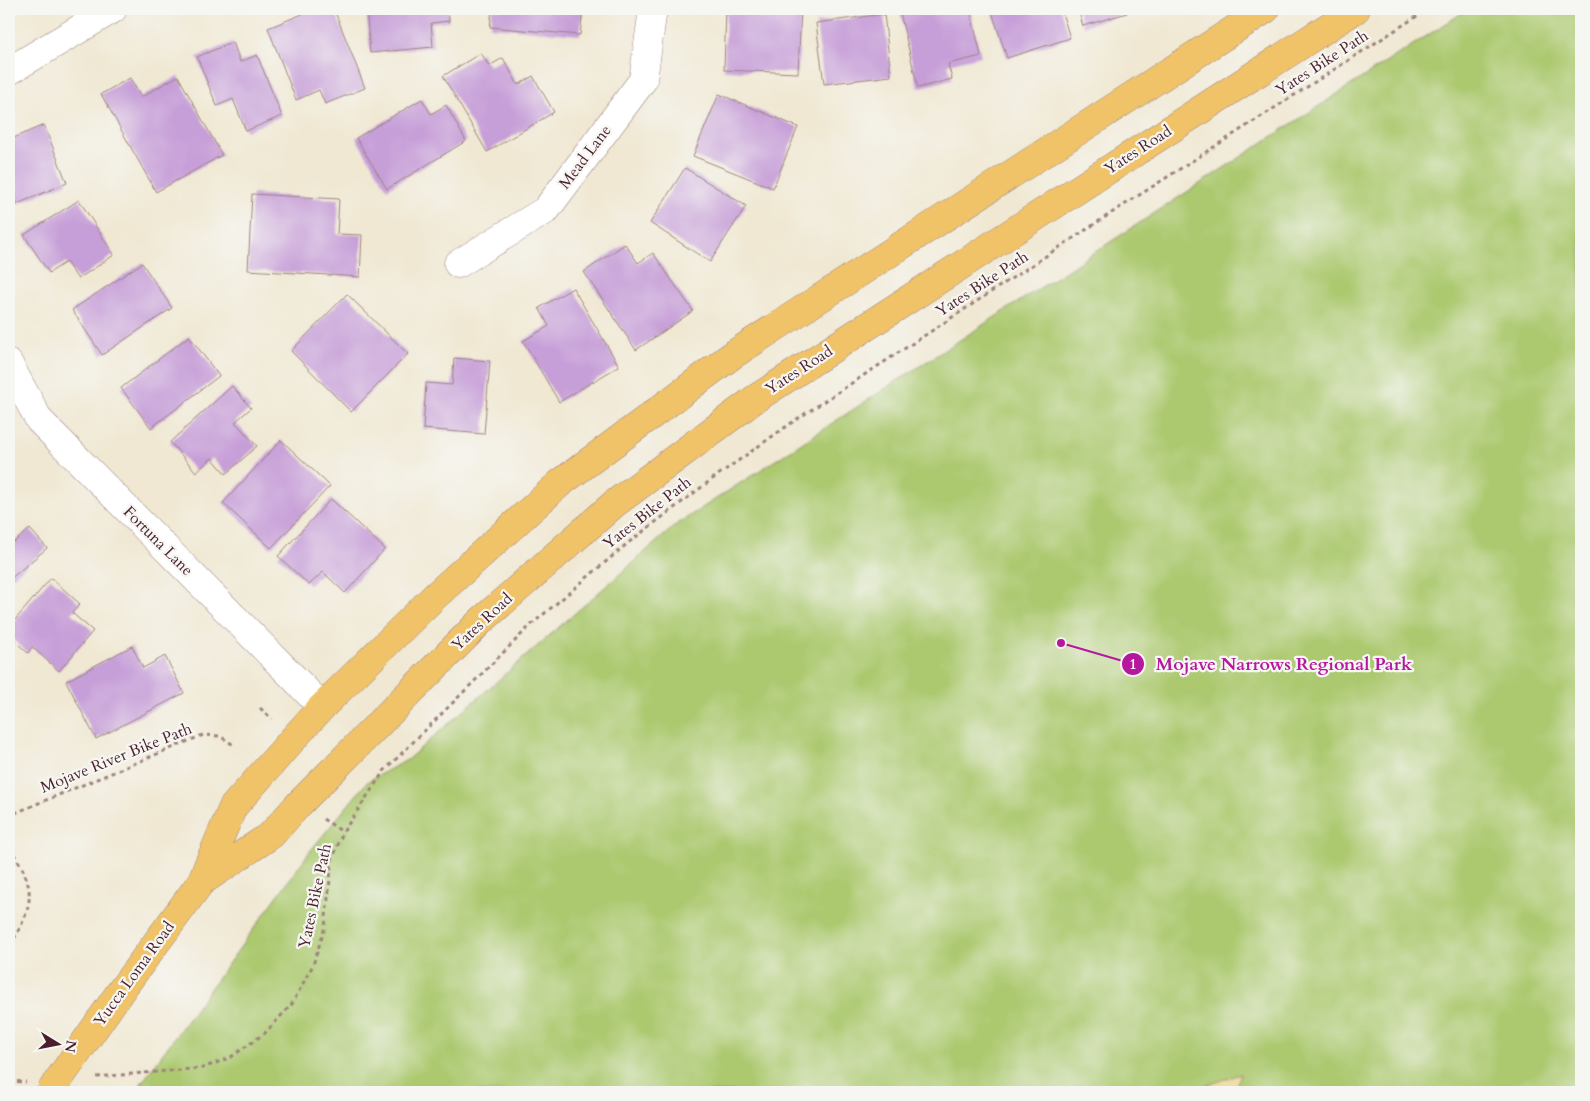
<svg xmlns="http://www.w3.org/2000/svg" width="1590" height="1101" font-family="Cardo,serif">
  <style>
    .green { fill: #acc970; stroke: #7b744e }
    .sand { fill: #eeda9e; stroke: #9c7c64 }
    .building { fill: #c69ed8 }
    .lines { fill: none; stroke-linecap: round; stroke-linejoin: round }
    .minor-casing { stroke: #9d847f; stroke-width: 29 }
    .major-casing { stroke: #9d847f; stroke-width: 29 }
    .path { stroke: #9d847f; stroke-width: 3; stroke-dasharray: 4 4; stroke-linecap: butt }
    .minor { stroke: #fff; stroke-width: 28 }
    .major { stroke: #f1c369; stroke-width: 28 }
    .major-bridge-casing { stroke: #9d847f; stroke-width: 29; stroke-linecap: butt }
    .major-bridge { stroke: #f1c369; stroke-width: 28 }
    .labels { text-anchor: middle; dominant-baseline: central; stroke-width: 4.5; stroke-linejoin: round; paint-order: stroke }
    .street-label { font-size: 16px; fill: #4a1f2b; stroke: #f6f6f2 }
    .leader { fill: none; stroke: #b5179e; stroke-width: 2 }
    .callout-dot { fill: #b5179e; stroke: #f6f6f2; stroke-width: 2 }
    .mark-label { font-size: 15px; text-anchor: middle; font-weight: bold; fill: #fff }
    .callout-label { font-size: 18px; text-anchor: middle; font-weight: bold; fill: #b5179e; stroke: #f6f6f2; stroke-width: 4.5; stroke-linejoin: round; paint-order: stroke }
  </style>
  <rect width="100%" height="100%" fill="#f6f6f2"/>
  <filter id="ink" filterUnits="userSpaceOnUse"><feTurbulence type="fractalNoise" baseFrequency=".02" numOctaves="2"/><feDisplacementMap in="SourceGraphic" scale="10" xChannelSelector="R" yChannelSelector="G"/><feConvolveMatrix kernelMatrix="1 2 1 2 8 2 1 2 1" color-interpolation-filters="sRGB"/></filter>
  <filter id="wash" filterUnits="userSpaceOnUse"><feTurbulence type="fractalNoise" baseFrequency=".0096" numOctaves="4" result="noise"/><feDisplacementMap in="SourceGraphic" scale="20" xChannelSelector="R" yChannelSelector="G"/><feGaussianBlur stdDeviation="1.12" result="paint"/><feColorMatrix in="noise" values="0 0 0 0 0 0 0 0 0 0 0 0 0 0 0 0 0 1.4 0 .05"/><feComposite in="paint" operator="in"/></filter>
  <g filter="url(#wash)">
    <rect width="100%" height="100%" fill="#f0e8d3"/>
    <path class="green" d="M1468,9H1581V1092H135L311,850L368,781L407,760L676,525Z"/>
    <path class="sand" d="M1241,1074L1233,1092H1187Z"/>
    <g id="blocks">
      <path class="building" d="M315,9H334L365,88L325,104L319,90L296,100L268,28Z
        M366,9H448L449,21L431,23L433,47L370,53Z
        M492,9H583L580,35L490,27Z
        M726,9H801L798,73L724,70Z
        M899,9H970L981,56L948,64L952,79L918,88Z
        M991,9H1061L1070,38L1007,58Z
        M1078,9H1126L1127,13L1083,26Z
        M884,14L891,76L824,84L816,23Z
        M233,42L240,62L257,55L282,116L246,131L233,99L217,106L197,57Z
        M481,53L489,66L503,58L518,85L533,76L554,112L487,152L443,76Z
        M178,76L222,155L156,192L101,94L130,78L141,97Z
        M719,94L798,127L773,188L693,156Z
        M422,99L431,114L446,105L466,141L387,189L356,138Z
        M44,125L67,183L10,207L9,171L11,170L9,164V140Z
        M685,168L746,206L710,262L650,223Z
        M252,194L339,199L337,234L362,235L360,277L248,270Z
        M79,200L114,255L78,279L66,262L49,273L24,235Z
        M625,244L638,263L653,253L693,311L636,350L584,272Z
        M142,263L172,308L102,355L72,310Z
        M573,288L619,366L559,402L523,341L549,326L539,308Z
        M347,294L408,354L351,412L291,351Z
        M189,336L219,376L151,428L121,388Z
        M454,358L490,361L484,434L423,429L426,383L452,385Z
        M232,386L251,408L235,422L257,446L226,474L212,458L196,472L170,442Z
        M281,440L330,486L271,548L223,503Z
        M331,499L385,549L345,593L323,572L309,585L278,556Z
        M30,529L47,548L9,580V536L14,542Z
        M51,578L80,604L72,613L93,631L59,671L32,647L28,653L9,636V627Z
        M132,646L143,668L165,656L184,693L96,739L66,681Z"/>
    </g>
  </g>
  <g filter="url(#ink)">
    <use href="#blocks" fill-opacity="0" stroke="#9d847f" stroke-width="1"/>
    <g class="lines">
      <g class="minor-casing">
        <path id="minor" d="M9,71L113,9
          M458,264L546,210L643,80L653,9
          M9,364L39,420L292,676L322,707"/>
      </g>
      <g class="major-casing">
        <path id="major" d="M201,882L271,835L299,804L481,621L614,504L755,399L1356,9
          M201,882L233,807L293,739L322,707L434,597L559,484L734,354L1266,9"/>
      </g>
      <path class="path" d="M260,708L272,719
        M9,819L15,813L203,735L220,736L235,746
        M323,819L343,832
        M9,847C38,888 34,906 9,947
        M97,1077L203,1068L231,1057L265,1033L292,1004L313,965L325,927L332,860L343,832L384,771L532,624L628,543L711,480L794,421L1110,214L1428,9
        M9,1081L26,1082"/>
      <use href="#minor" class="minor"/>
      <use href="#major" class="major"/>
      <g class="major-bridge-casing">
        <path id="major-bridge" d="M50,1092L122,989L201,882"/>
      </g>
      <use href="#major-bridge" class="major-bridge"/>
    </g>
  </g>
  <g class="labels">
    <g class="street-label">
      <text transform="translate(1322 63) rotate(-33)">Yates Bike Path</text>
      <text transform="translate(1138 150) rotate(-33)">Yates Road</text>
      <text transform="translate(585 157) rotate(-53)">Mead Lane</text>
      <text transform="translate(982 284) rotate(-33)">Yates Bike Path</text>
      <text transform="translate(799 370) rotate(-33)">Yates Road</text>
      <text transform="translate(647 513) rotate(-38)">Yates Bike Path</text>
      <text transform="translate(158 541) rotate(45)">Fortuna Lane</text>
      <text transform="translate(482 622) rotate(-43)">Yates Road</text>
      <text transform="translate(116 758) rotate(-22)">Mojave River Bike Path</text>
      <text transform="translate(315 896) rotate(-78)">Yates Bike Path</text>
      <text transform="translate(134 974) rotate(-54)">Yucca Loma Road</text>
    </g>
  </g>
  <path class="leader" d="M1061 643L1133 664"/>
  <g class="callout-dot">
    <circle cx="1061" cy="643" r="5"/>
    <circle cx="1133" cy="664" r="12"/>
  </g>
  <g class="mark-label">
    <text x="1133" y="669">1</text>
  </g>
  <g class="callout-label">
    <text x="1284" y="670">Mojave Narrows Regional Park</text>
  </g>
  <rect width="1590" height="1101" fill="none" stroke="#f6f6f2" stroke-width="30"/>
  <g transform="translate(58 1044) rotate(100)" stroke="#f6f6f2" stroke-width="4" paint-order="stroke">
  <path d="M0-4L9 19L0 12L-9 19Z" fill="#4a1f2b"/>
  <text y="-8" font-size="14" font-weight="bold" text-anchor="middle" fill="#4a1f2b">N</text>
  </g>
</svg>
